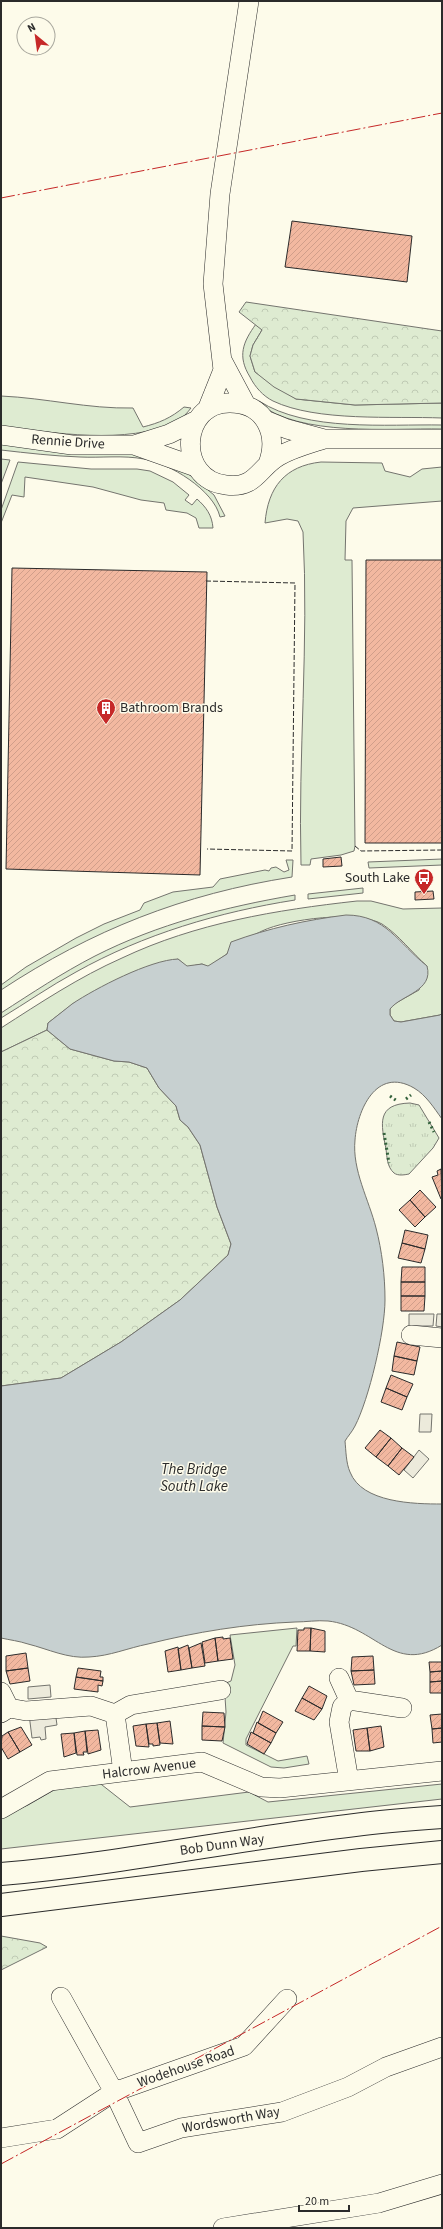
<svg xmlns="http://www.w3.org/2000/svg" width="443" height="2229" font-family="'Source Sans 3',sans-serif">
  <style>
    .grass { fill: #deebd1; stroke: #74746e }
    .forest { fill: url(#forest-crowns); stroke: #74746e }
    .park { fill: url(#park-tufts); stroke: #74746e }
    .parking { fill: #eceadb; stroke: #74746e }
    .water { fill: #c7d0d0; stroke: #74746e }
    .building { fill: url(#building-hatch); stroke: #2b2b2b }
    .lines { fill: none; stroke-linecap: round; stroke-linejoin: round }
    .minor-casing { stroke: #2b2b2b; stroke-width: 20 }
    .major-casing { stroke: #2b2b2b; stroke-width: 24 }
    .minor { stroke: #fdfbea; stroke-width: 19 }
    .major { stroke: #fdfbea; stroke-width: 22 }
    .hedge { stroke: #34623c; stroke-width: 3; stroke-dasharray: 2 3; stroke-linecap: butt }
    .fence { stroke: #2b2b2b; stroke-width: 1; stroke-dasharray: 5 2; stroke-linecap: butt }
    .power { stroke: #c62828; stroke-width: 1; stroke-dasharray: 14 3 2 3; stroke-linecap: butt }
    .labels { text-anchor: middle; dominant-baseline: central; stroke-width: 3; stroke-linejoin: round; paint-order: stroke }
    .street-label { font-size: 14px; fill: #2b2b2b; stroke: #fdfbea }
    .poi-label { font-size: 14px; fill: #2b2b2b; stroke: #fdfbea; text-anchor: start }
    .water-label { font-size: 15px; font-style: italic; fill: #2b2b2b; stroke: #fdfbea }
  </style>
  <defs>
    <pattern id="forest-crowns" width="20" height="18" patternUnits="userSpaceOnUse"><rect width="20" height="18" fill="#deebd1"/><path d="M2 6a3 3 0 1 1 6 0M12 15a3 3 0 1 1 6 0" fill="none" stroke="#bfcab4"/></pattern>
    <pattern id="park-tufts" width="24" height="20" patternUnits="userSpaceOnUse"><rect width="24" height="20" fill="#deebd1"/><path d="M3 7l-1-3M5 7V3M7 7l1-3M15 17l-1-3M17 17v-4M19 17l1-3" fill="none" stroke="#bfcab4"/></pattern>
    <pattern id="building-hatch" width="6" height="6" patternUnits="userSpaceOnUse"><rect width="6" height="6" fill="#f2b8a0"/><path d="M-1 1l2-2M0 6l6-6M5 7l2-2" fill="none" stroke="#d09e8a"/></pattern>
  </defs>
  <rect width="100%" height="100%" fill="#fdfbea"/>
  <path class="grass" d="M256,324L262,330L253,345L250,356L255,372L296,399L355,405L442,403V418C393,416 317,422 273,401C263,396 255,387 250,377C237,356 243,342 256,324Z
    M1,396C46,398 88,409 133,408L143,427C159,423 171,418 184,407L191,408C187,413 182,419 176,422C128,445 52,433 1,426Z
    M259,401C307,432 386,424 442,425V429C389,428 300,437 258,403Z
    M1,444L128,452L185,471L214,495L225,516L220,517C214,490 169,463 144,459C123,455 101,458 80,457C53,456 27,453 1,450Z
    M1,459L10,460L1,484Z
    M18,462L91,469H137L150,471L173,482L189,495L185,500L192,505L197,499C206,507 212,515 213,528H199L196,518L187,513L166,510L164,503L141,500L93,487L25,477L24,497L12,495L1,523V510Z
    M321,462L382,463L385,471L410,477L422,469L442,467V501L353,508L346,521L345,560H352L355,846L354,851L341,855L311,859L310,865H301C298,754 309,643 303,532L298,521L287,519L265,523C268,487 285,466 321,462Z
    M442,859V865L369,868L368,862Z
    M286,860H293L292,877C183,894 92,930 1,990V985L26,967L76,938L104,924L140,910L144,903L173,892L213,887L220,879L265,870L269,871L271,868L276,867L284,872L289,870Z
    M363,888V893L308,899V894Z
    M295,895V900C219,912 144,934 76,972C50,986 26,1003 1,1018V1013C32,993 62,973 95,956C158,924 225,907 295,895Z
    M357,901H371L403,909L442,908V1013L440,1015L401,1022L394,1021L390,1015V1009L394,1004L419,990L427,966C412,953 399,935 382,924C358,910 287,919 262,931C251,936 240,943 230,949L227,954L208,967L202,964L187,967L178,959L127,975L74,1003L48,1023L47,1030L1,1052V1028C40,1003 79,977 122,958C196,923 276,910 357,901Z
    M297,1628L296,1646H293L246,1739V1745L278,1761L307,1756L309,1764L284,1768L271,1767L223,1743L226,1712L225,1697L228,1696L226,1683L231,1681L235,1665L230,1635Z
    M97,1781L130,1807L249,1792L268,1802L442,1784V1799L1,1849V1817L28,1805L61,1786Z"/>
  <path class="forest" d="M246,302L442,331V403L355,405L296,399L274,387L255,372L250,356L253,345L262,330L239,312Z
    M47,1030L70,1049L114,1061L129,1062L147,1068L159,1088L176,1106L180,1120L188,1127L200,1145L217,1207L231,1244L228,1255L180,1300L121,1342L61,1378L1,1386V1052Z
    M1,1936L40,1943L47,1947L1,1970Z"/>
  <path class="park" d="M410,1103L419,1105L439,1138L433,1148L409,1174C404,1175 398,1176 394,1173C387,1167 387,1157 386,1149C381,1124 376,1104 410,1103Z"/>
  <path class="parking" d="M409,1314H434L433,1326H409Z
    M437,1314H442V1327L436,1326Z
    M420,1414H432L431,1432H419Z
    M419,1450L429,1459L413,1478L404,1470Z
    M50,1685L51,1697L28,1699V1687Z
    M55,1711L57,1725L45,1727L46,1739L41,1740L40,1737L32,1738L29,1714Z"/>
  <path class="water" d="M346,915C386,915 398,943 427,966C434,991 401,995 390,1009V1015L394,1021L401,1022L440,1015L442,1013V1119C434,1108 426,1095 414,1088C376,1066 357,1111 355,1140C352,1170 369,1200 376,1228C382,1251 385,1276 385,1300C385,1331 369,1399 355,1426C352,1432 348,1436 345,1441C346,1451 346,1463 350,1472C362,1503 414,1504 442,1504V1645C394,1675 375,1626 328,1621C317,1620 306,1622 295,1622C245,1624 196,1632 148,1644C128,1648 110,1656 89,1657C68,1659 48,1649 28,1644C19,1641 10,1640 1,1638V1386L61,1378L121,1342L180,1300L228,1255L231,1244L217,1207L200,1145L188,1127L180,1120L176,1106L159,1088L147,1068L129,1062L114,1061L70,1049L47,1030L48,1023C56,1017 64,1010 72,1004C96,988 150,960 178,959L187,966L202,964L208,966L227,954L231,942C269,928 306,920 346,915Z"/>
  <path class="building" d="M292,221L412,236L407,282L285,267Z
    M366,560H442V843H365Z
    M12,568L207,572L200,875L6,869Z
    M341,857L342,866L323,867V859Z
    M433,891L434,899L415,900V892Z
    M441,1169L442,1199H441L432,1177L438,1175L437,1171Z
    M420,1190L436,1207L425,1217L410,1200Z
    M410,1200L425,1217L415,1227L399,1210Z
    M405,1230L428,1235L425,1249L402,1243Z
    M402,1243L425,1249L421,1263L398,1258Z
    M402,1267H425V1282H401Z
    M401,1282H425V1296H401Z
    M401,1296H425L424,1311H401Z
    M397,1342L420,1347L417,1361L394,1356Z
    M394,1356L417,1361L414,1375L392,1371Z
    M391,1375L413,1384L407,1397L386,1388Z
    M386,1388L407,1397L402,1410L381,1402Z
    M380,1430L391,1438L376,1457L365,1448Z
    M391,1438L402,1448L388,1466L376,1457Z
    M402,1448L414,1457L399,1475L388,1466Z
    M304,1628H311L310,1651H297L298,1630H304Z
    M311,1628L325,1631V1652L310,1651Z
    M223,1637V1639L230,1638L233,1659L218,1661L215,1638Z
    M215,1638L218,1661L205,1663L202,1642Z
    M201,1643L205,1666L192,1668L189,1648Z
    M188,1645L192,1668L181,1670L178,1649Z
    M178,1647L181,1670L168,1672L165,1651Z
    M26,1653L28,1668L6,1671V1656Z
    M373,1656L374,1670L351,1671L352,1657Z
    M429,1662H442V1671L430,1672Z
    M28,1668L30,1681L10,1684L6,1671Z
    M78,1668L101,1671L100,1677H103V1681L76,1677Z
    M374,1670L375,1684L354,1685L351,1671Z
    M442,1671V1681L430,1682V1672Z
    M76,1677L103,1681L102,1686L98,1685V1692L74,1689Z
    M442,1681V1693H430V1682Z
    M309,1686L327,1696L322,1709L302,1698Z
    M302,1698L322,1709L314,1720L295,1711Z
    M263,1711L283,1722L276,1733L258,1723Z
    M203,1712L224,1713L225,1727L202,1726Z
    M442,1714V1728L432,1729L430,1715Z
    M170,1721L173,1744L160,1743L157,1723Z
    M257,1722L276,1733L271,1743L253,1733Z
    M157,1723L160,1745L153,1746V1744H149L146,1724Z
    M146,1724L149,1747L136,1746L133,1726Z
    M202,1726L225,1727L222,1741L202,1740Z
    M381,1726L384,1747L370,1751L367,1728Z
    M21,1727L32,1745L20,1752L8,1732Z
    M367,1728L370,1751H356L353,1730Z
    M442,1728V1742L433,1743L432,1729Z
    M98,1730L101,1750L88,1754L85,1731Z
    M85,1731L87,1752H83L84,1755H77L74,1733Z
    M8,1732L20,1752L8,1759L1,1747L2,1736Z
    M251,1732L271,1743L264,1754L247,1744Z
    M74,1733L76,1753L64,1757L61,1734Z"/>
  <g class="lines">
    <g class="minor-casing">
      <path id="minor" d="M222,360L246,405
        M207,410L223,370L213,284L220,194L249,1
        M265,420L287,429L324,439H442
        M1,435L72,445H134L169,434L197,420
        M134,445L196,467
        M268,464C279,434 265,403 230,403C180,402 176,480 226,485C256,489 258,468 279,456C293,448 309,444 324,439
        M411,1335L442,1338
        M339,1678L349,1700
        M1,1692L9,1708
        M1,1713L9,1708L26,1711L91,1706L115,1714L123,1772
        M115,1714L131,1705L221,1690
        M349,1781L339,1722L342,1707L349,1700L402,1708
        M1,1809L50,1781L202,1762L261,1787L280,1788L442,1771
        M61,1997L114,2092L138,2143L181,2128L282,2112L348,2087L386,2067L442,2047
        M1,2138L57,2129L114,2092L244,2046L287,1999
        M223,2228L379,2203L442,2184"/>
    </g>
    <g class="major-casing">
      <path id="major" d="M1,1874C120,1864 236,1839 355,1825C384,1821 413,1819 442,1817
        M1,1905L361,1860L442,1852"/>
    </g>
    <use href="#minor" class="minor"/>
    <use href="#major" class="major"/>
    <path class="hedge" d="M390,1096L397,1101
      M406,1099L411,1095
      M429,1122L434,1132
      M384,1133L389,1163"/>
    <path class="fence" d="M206,581L295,583L292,851L207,849
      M355,846L361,851L442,850"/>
    <path class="power" d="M1,198L442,113
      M1,2164L442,1926"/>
  </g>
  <defs>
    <g id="building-pin" transform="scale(1)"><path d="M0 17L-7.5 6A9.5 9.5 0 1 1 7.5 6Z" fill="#c62828" stroke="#fdfbea"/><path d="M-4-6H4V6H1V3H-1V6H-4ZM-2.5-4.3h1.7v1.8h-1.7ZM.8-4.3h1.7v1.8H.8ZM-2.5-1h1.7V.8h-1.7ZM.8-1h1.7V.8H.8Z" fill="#fff"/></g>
    <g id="bus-pin" transform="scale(1)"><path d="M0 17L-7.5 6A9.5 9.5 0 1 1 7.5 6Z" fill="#c62828" stroke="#fdfbea"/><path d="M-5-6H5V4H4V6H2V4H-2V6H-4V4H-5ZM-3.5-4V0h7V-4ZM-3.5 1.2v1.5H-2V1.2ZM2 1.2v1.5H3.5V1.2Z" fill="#fff"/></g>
  </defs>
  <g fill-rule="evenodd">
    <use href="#building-pin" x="106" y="708"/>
    <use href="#bus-pin" x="424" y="878"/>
  </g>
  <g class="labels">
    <g class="street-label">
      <text transform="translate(68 442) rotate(4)">Rennie Drive</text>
      <text transform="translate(149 1769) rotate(-7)">Halcrow Avenue</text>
      <text transform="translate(222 1845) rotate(-8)">Bob Dunn Way</text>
      <text transform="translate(186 2067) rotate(-19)">Wodehouse Road</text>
      <text transform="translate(231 2120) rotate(-10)">Wordsworth Way</text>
    </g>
    <g class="poi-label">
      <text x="120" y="708">Bathroom Brands</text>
      <text x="410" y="878" text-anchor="end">South Lake</text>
    </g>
    <g class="water-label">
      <text x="194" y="1469">The Bridge<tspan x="194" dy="17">South Lake</tspan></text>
    </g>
  </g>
  <rect width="443" height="2229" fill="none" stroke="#2b2b2b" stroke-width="4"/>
  <g transform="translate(36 36) rotate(331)"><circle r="19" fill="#fdfbea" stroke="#a9a89e"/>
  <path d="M0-3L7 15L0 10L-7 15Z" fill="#c62828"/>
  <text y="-6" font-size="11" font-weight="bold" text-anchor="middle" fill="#2b2b2b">N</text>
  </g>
  <path d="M299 2205v6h50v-6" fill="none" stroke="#2b2b2b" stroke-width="2"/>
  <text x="305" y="2205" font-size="12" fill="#2b2b2b" stroke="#fdfbea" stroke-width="3" paint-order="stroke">20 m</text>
</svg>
